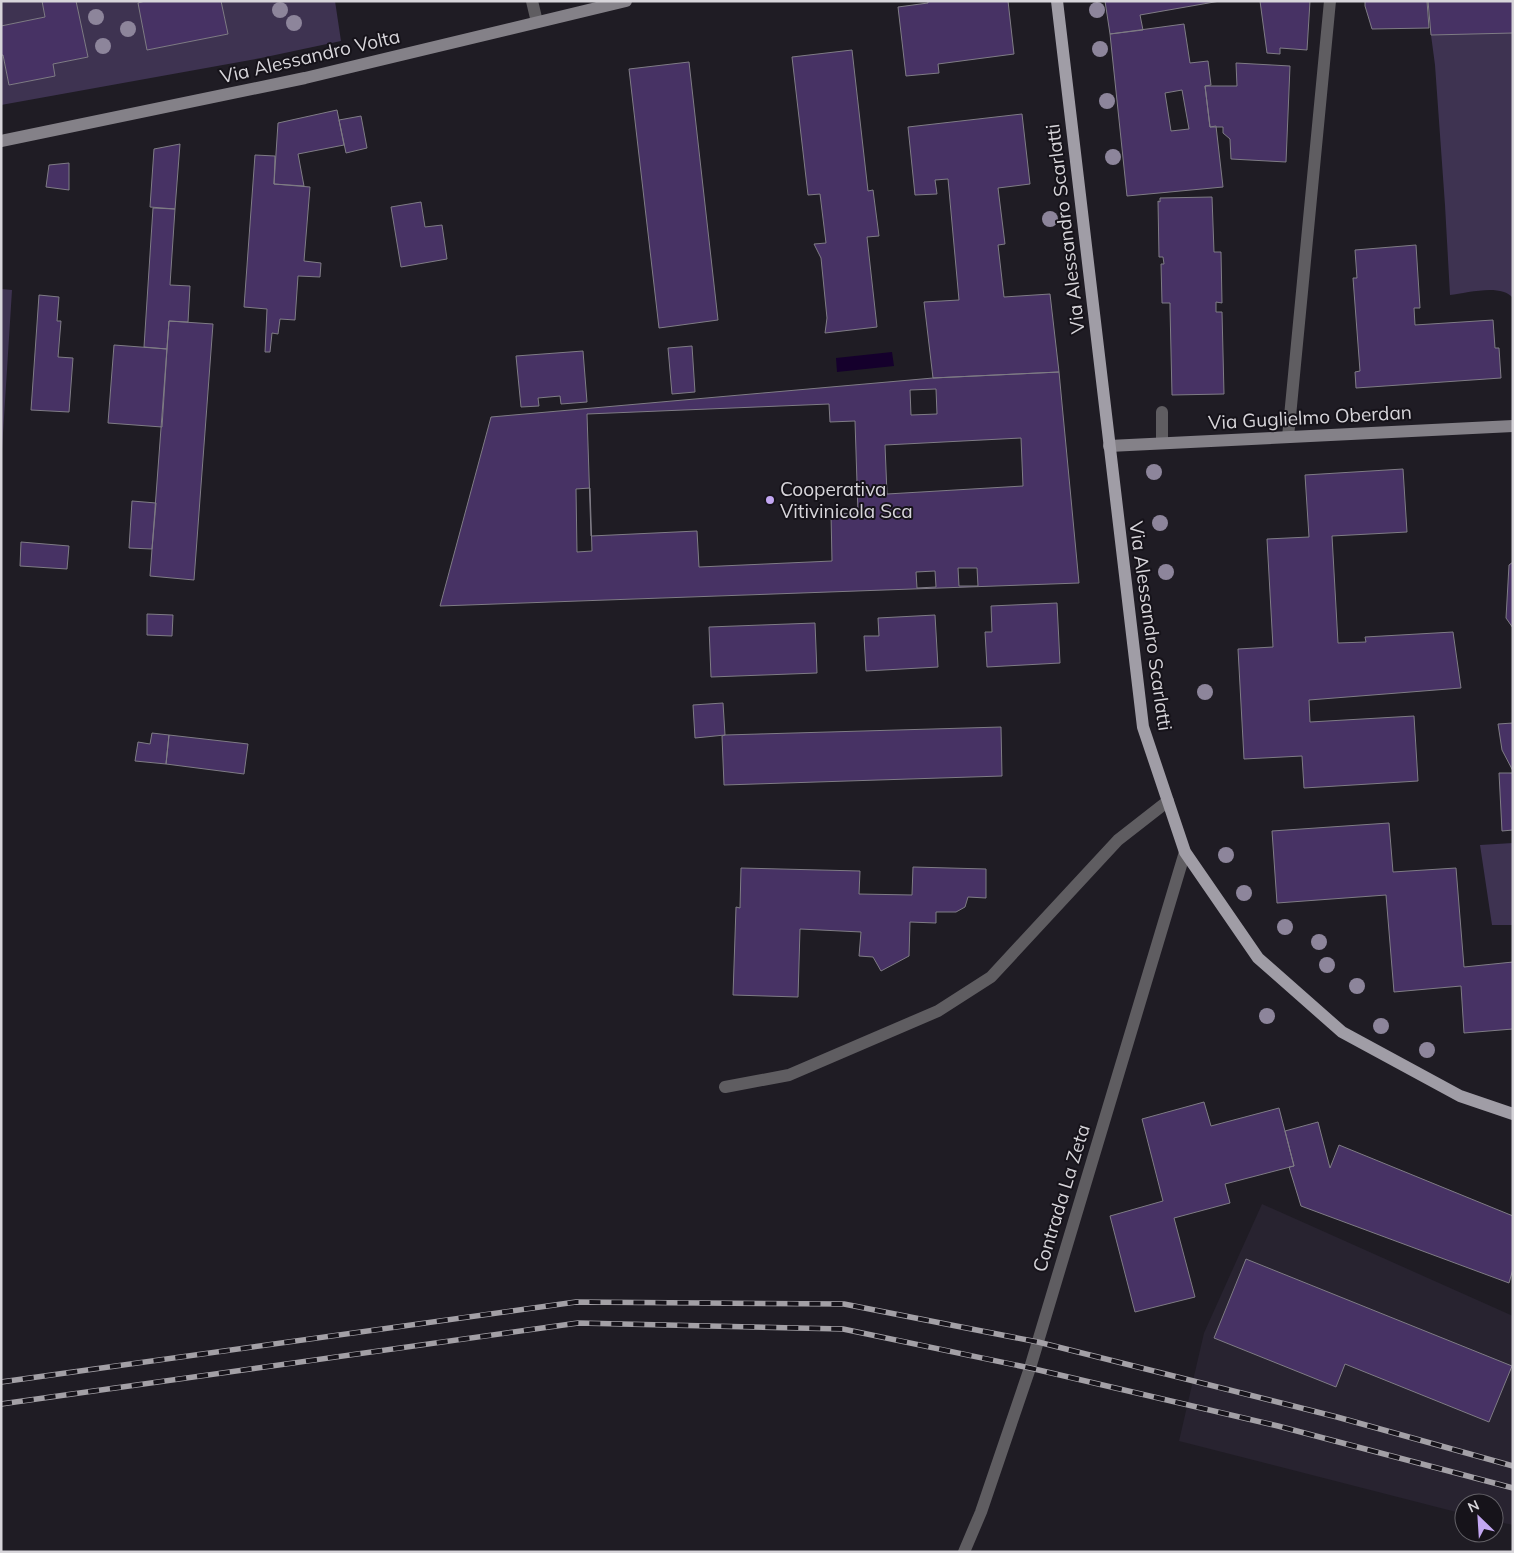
<svg xmlns="http://www.w3.org/2000/svg" width="1514" height="1553" font-family="Mulish,sans-serif">
  <style>
    .built { fill: #282330 }
    .green { fill: #3e3351 }
    .water { fill: #15002c }
    .building { fill: #473264; stroke: #7f7c85; fill-rule: evenodd }
    .lines { fill: none; stroke-linecap: round; stroke-linejoin: round }
    .lane { stroke: #5f5d61; stroke-width: 12 }
    .street { stroke: #5f5d61; stroke-width: 12 }
    .secondary { stroke: #848188; stroke-width: 12 }
    .primary { stroke: #a09da6; stroke-width: 12 }
    .rail-casing { stroke: #a3a0a6; stroke-width: 5.5 }
    .rail { stroke: #16131a; stroke-width: 4; stroke-dasharray: 11; stroke-linecap: butt }
    .tree { fill: #8d859b }
    .poi-dot { fill: #c3a7f2; stroke: #16131a; stroke-width: 2 }
    .labels { text-anchor: middle; dominant-baseline: central; stroke-width: 4; stroke-linejoin: round; paint-order: stroke }
    .street-label { font-size: 19px; fill: #d7d5da; stroke: #16131a }
    .poi-label { font-size: 19px; fill: #d7d5da; stroke: #16131a; text-anchor: start }
  </style>
  <rect width="100%" height="100%" fill="#1f1c24"/>
  <path class="built" d="M1262,1204L1513,1316V1525L1494,1521V1503H1464V1514L1179,1441L1204,1333Z"/>
  <path class="green" d="M1,1H42L45,17L1,26Z
    M76,1H145L138,3L147,50L228,34L221,1H335L341,41L261,58L1,105V55H3L9,85L55,76L53,64L88,57Z
    M1513,32V298C1501,283 1467,293 1450,295L1445,205L1435,65L1431,35Z
    M1,289L12,290L1,465Z
    M1513,843V925H1492L1480,845Z"/>
  <path class="water" d="M892,352L894,366L837,372L836,358Z"/>
  <path class="building" d="M42,1H76L88,57L53,64L55,76L9,85L3,55H1V26L45,17Z
    M145,1H221L228,34L147,50L138,3Z
    M928,1H1008L1014,54L938,64L939,73L906,76L898,7L928,3Z
    M1105,1H1220L1140,15L1143,30L1110,34Z
    M1260,1H1310L1307,50L1280,48V54L1267,53Z
    M1365,1H1427L1429,28L1372,29L1365,6Z
    M1428,1H1513V33L1431,35Z
    M1184,24L1190,63L1208,61L1211,85L1205,86L1210,127L1216,126L1223,187L1127,196L1110,34ZM1182,90L1189,129L1171,131L1165,93Z
    M852,50L868,191L873,190L879,236L867,237L877,327L825,333L827,318L821,258L814,244L826,243L820,194L808,195L792,57Z
    M689,62L718,320L659,328L629,69Z
    M1236,63L1290,66L1286,162L1231,159L1230,139L1223,133V127H1210L1205,86H1237Z
    M337,110L344,145L298,154L304,186L274,184L278,123Z
    M1022,114L1030,184L998,188L1005,244L998,245L1004,297L1050,294L1059,372L933,378L924,302L959,300L948,179L935,180L937,194L915,195L908,127Z
    M361,116L367,148L346,153L339,120Z
    M180,144L175,209L150,207L154,149Z
    M255,155L275,156L274,184L310,187L304,261L321,263L320,277L298,276L295,320L280,319L278,334L272,333L270,352H265L267,309L244,307Z
    M69,163V190L46,187L49,165Z
    M1212,197L1214,252H1221L1222,303L1216,302V312H1222L1224,394L1172,395L1170,308V303H1162L1161,264H1164L1163,257H1159L1158,201L1160,202V198Z
    M421,202L425,227L442,225L447,259L401,267L391,207Z
    M153,208L175,209L170,285L190,286L188,322L169,321L167,349L144,347Z
    M1416,245L1420,308H1414L1415,325L1493,320L1495,348H1499L1501,378L1356,388L1355,372L1360,371L1353,278H1357L1355,250Z
    M39,295L59,297L57,321H61L58,357L73,358L69,412L31,410Z
    M169,321L213,324L194,580L150,576Z
    M114,345L167,349L162,427L108,423Z
    M692,346L695,392L672,394L668,348Z
    M583,351L587,402L561,404L560,396L538,398L539,406L521,407L516,356Z
    M1059,372L1079,583L440,606L491,417L933,378Z
    M936,389L937,414L911,415L910,390Z
    M829,404L830,422L855,421L858,513L831,514L832,561L699,567L697,531L591,536L587,414Z
    M1021,438L1023,486L887,494L885,445Z
    M1403,469L1407,532L1332,536L1338,643L1366,642L1365,637L1453,632L1461,688L1309,700L1310,722L1414,716L1418,781L1304,788L1302,756L1244,759L1238,649L1273,647L1267,539L1309,537L1305,475Z
    M590,488L592,551L577,552L576,489Z
    M132,501L156,503L152,549L129,548Z
    M21,542L69,546L67,569L20,566Z
    M1513,562V628L1506,618L1509,565Z
    M958,568H977L978,586H959Z
    M935,571L936,587L917,588L916,572Z
    M1057,603L1060,663L987,667L985,632H992L991,606Z
    M147,614L173,615L172,636L147,635Z
    M935,615L938,667L866,671L864,636H879L878,618Z
    M815,623L817,673L711,677L709,627Z
    M723,703L725,735L695,738L693,705Z
    M1513,723V771L1502,750L1498,724Z
    M1001,727L1002,776L724,785L722,736L725,735Z
    M152,733L169,735L166,764L135,761L138,742L150,744Z
    M169,735L248,744L244,774L166,764Z
    M1499,773H1513V830L1502,831Z
    M1389,823L1393,872L1456,868L1464,967L1513,962V1029L1464,1033L1461,986L1394,992L1386,895L1277,903L1272,831Z
    M913,867L986,869V898L968,897L965,907L956,912H936V923L910,922L909,956L881,971L873,957L859,956L861,932L800,929L798,997L733,995L736,907L740,908L741,868L860,871L859,894L912,895Z
    M1204,1102L1211,1126L1279,1108L1294,1166L1225,1184L1230,1203L1174,1218L1195,1297L1135,1312L1110,1216L1163,1201L1142,1119Z
    M1318,1122L1330,1168L1339,1145L1513,1216V1269L1509,1283L1301,1206L1289,1167L1294,1166L1285,1131Z
    M1246,1259L1512,1366L1489,1422L1345,1364L1336,1387L1214,1338Z"/>
  <g class="lines">
    <path class="lane" d="M1162,412V443
      M725,1087L789,1075L938,1011L991,977L1118,840L1168,801"/>
    <path class="street" d="M532,1L537,22
      M1288,437L1330,1
      M964,1552L981,1512L1030,1368L1185,852"/>
    <path class="secondary" d="M1,141L305,78L626,1
      M1109,446L1513,426"/>
    <path class="primary" d="M1057,1L1143,727L1185,852L1258,958L1342,1032L1460,1096L1513,1114"/>
    <g class="rail-casing">
      <path id="rail" d="M1,1382L576,1302L844,1304L1038,1342L1337,1417L1513,1466
        M1,1404L578,1323L843,1329L1030,1368L1278,1426L1513,1488"/>
    </g>
    <use href="#rail" class="rail"/>
  </g>
  <g class="tree">
    <circle cx="280" cy="10" r="8"/>
    <circle cx="1097" cy="10" r="8"/>
    <circle cx="96" cy="17" r="8"/>
    <circle cx="294" cy="23" r="8"/>
    <circle cx="128" cy="29" r="8"/>
    <circle cx="103" cy="46" r="8"/>
    <circle cx="1100" cy="49" r="8"/>
    <circle cx="1107" cy="101" r="8"/>
    <circle cx="1113" cy="157" r="8"/>
    <circle cx="1050" cy="219" r="8"/>
    <circle cx="1154" cy="472" r="8"/>
    <circle cx="1160" cy="523" r="8"/>
    <circle cx="1166" cy="572" r="8"/>
    <circle cx="1205" cy="692" r="8"/>
    <circle cx="1226" cy="855" r="8"/>
    <circle cx="1244" cy="893" r="8"/>
    <circle cx="1285" cy="927" r="8"/>
    <circle cx="1319" cy="942" r="8"/>
    <circle cx="1327" cy="965" r="8"/>
    <circle cx="1357" cy="986" r="8"/>
    <circle cx="1267" cy="1016" r="8"/>
    <circle cx="1381" cy="1026" r="8"/>
    <circle cx="1427" cy="1050" r="8"/>
  </g>
  <circle class="poi-dot" cx="770" cy="500" r="5"/>
  <g class="labels">
    <g class="street-label">
      <text transform="translate(310 56) rotate(-13)">Via Alessandro Volta</text>
      <text transform="translate(1065 229) rotate(-97)">Via Alessandro Scarlatti</text>
      <text transform="translate(1310 417) rotate(-3)">Via Guglielmo Oberdan</text>
      <text transform="translate(1151 626) rotate(82)">Via Alessandro Scarlatti</text>
      <text transform="translate(1061 1198) rotate(-73)">Contrada La Zeta</text>
    </g>
    <g class="poi-label">
      <text x="780" y="489">Cooperativa<tspan x="780" dy="22">Vitivinicola Sca</tspan></text>
    </g>
  </g>
  <rect width="1514" height="1553" fill="none" stroke="#d7d5da" stroke-width="5"/>
  <g transform="translate(1479 1518) rotate(335)"><circle r="24" fill="#16131a" stroke="#636167"/>
  <path d="M0-4L9 19L0 12L-9 19Z" fill="#c3a7f2"/>
  <text y="-8" font-size="14" font-weight="bold" text-anchor="middle" fill="#d7d5da">N</text>
  </g>
</svg>
